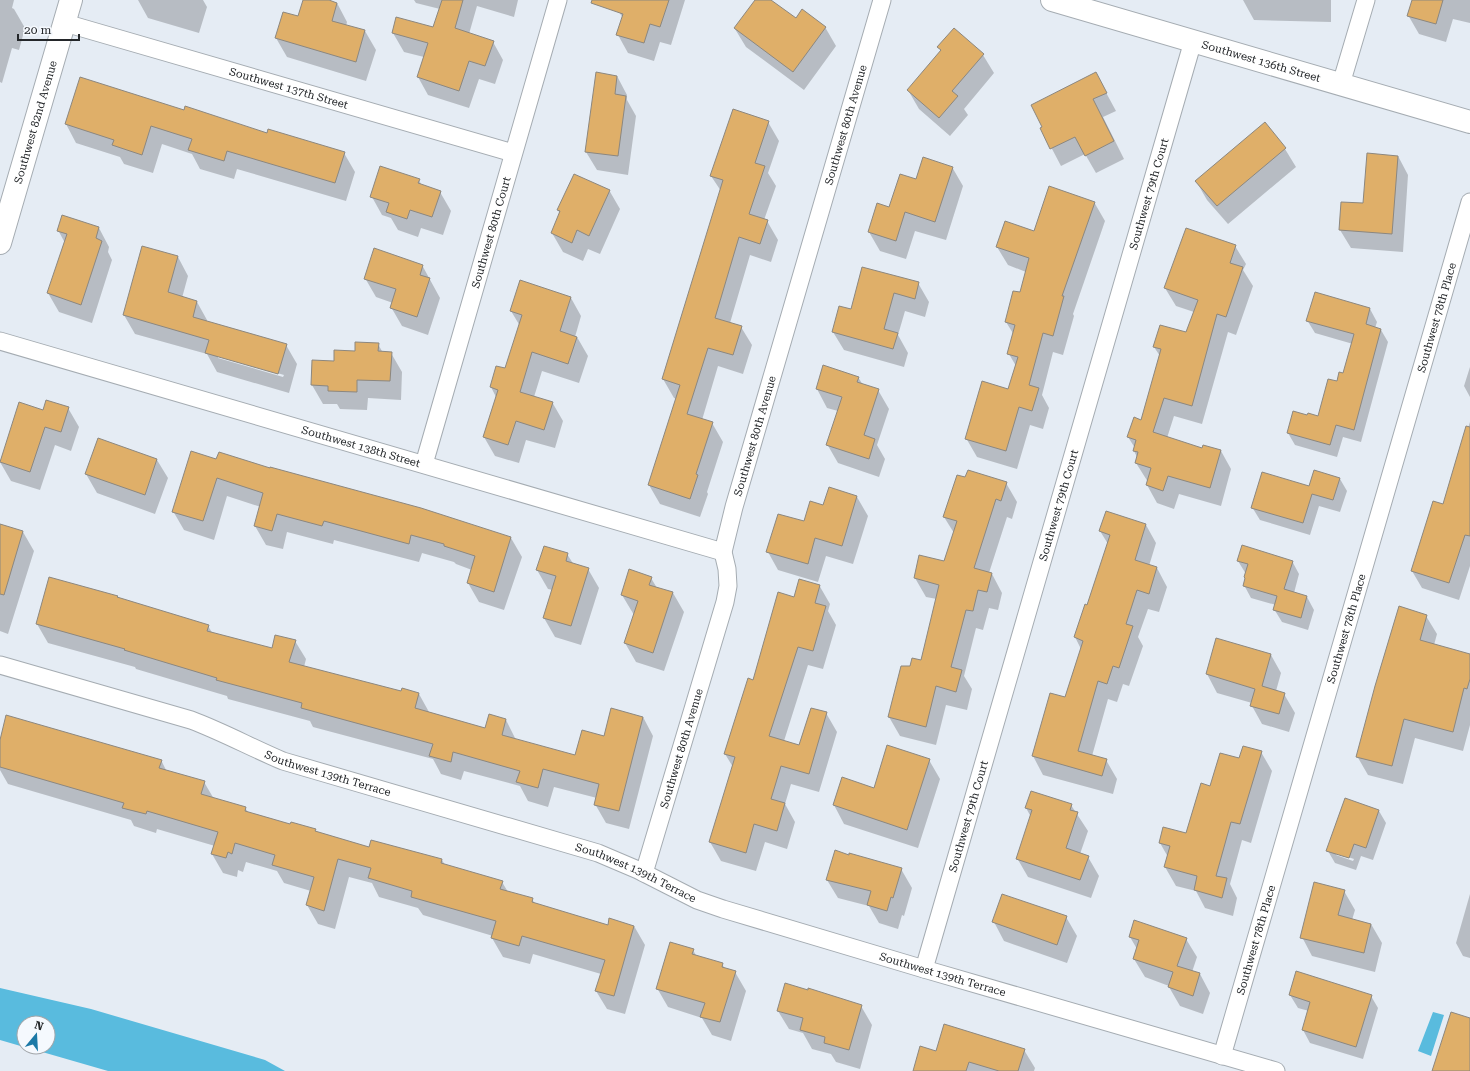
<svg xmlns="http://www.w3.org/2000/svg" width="1470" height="1071" font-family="'Roboto Serif',serif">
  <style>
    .water { fill: #59bbde }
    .shadow { fill: #0003; fill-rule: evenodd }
    .building { fill: #dfaf69; stroke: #8c877f }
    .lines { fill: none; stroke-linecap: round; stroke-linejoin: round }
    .street-casing { stroke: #a5acb2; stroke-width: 19 }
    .secondary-casing { stroke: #a5acb2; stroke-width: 24 }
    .street { stroke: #fff; stroke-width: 17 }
    .secondary { stroke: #fff; stroke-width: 22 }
    .labels { text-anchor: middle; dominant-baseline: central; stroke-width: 3; stroke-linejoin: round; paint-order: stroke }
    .street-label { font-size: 11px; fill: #24272a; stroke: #f5f9fe }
  </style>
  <rect width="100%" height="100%" fill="#e5ecf4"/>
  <path class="water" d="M0,988L91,1009L265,1060L285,1071H108L25,1047H48V1023H24V1047L0,1040Z
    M1433,1012L1444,1015L1431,1056L1418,1051Z"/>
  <path class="shadow" d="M0,0H14L12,8L14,9L25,28L19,50L12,48L2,83L0,82Z
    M138,0H203L207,7L199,33L148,18Z
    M304,0H325L337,3L347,22L346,26L365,31L376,50L366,81L287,57L276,38L298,17Z
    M414,0H518L514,17L477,6L469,34L493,42L503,60L495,84L479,79L469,108L428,95L418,77L424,57L404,52L393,33L434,28L440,9L416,3Z
    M623,0H685L671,45L660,42L654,61L628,53L618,35L623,18L619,12Z
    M756,0H769L796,19L825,27L836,46L804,90L746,47L735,29Z
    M1243,0H1331V22L1254,20Z
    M1413,0H1470V23L1453,19L1446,42L1419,34L1408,15Z
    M939,47L983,55L994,73L964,109L968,115L950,136L919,109L908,90L941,51Z
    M1096,74L1116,111L1103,117L1124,159L1096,173L1085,154L1061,166L1041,128Z
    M617,76L627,95V100L636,116L628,175L597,170L586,152Z
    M184,111L344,153L355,172L346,201L237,169L234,179L200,169L192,154L162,144L153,173L124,164L120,157L76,143L66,124Z
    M768,122L779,141L768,173L776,186L764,220L767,221L778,240L771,262L750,255L730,323L741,327L752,345L743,374L718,366L702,420L712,423L723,442L707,492L708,494L700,517L660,504L649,485L677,399L674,398L663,379L721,191L711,176Z
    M1264,124L1285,149L1296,167L1228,224L1207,200L1196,181Z
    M1398,156L1408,175L1403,252L1351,248L1340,230L1364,204Z
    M952,167L963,186L946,240L915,231L906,259L880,251L869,232L917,181Z
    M419,180L422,186L440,192L451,211L443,235L421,228L418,237L398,230L391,218L382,215L372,197Z
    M609,190L620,209L600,254L588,249L583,261L563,252L552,233L560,214L558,210Z
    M1094,202L1105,221L1073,314L1074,316L1063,355L1053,352L1042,395L1049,408L1043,429L1030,425L1017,469L977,457L966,438L1009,390L1016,366L1009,354L1014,335L1006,322L1014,292L1020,294L1026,272L1008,265L997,247L1034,232Z
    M63,216L99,228L109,247L108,252L112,260L92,323L59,312L48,293L65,243L58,230Z
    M1235,246L1246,264L1243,270L1253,286L1236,335L1228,332L1202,424L1174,416L1167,438L1203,449L1221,451L1231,469L1221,506L1179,494L1174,509L1157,503L1147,485L1148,482L1136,463L1137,457L1134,451L1135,448L1128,437L1142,421L1160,356L1154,347L1187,333L1194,312L1176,306L1165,288Z
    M178,257L188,276L182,298L197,302L207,320V322L286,345L297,364L289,393L217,372L207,354L135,334L124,315ZM218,356L284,375L283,377L218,358Z
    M422,265L440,298L428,335L402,326L391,307L393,303L376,297L365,278Z
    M520,281L571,298L581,316L575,337H577L588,356L579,383L542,371L534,397L552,402L563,421L555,448L526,440L519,463L495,456L484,437L496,397L491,387L506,369L520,326L511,311Z
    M918,283L929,302L925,317L905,311L898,335L908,353L904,367L844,350L833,332L851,310Z
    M1370,309L1377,322L1375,328L1381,330L1388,342L1361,442L1343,437L1337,457L1295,445L1288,433L1308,416L1318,417L1344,374L1353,344L1315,333L1307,320Z
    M378,344L383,353H391L402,372L401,400L368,398L367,410L340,409L337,404H323L312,385L313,361L335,362Z
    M1470,367V397L1464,386Z
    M858,377L863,385L878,390L889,409L877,445L885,459L879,477L838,463L827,444L838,411L827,408L817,389Z
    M68,408L79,427L71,451L55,445L40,490L11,481L0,462L43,411Z
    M1470,422V566L1459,600L1422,588L1412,571L1443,505Z
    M157,460L168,478L155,514L97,493L86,474Z
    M217,460L271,469L421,509L511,538L522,557L504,610L479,602L468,583L472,570L456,564L454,562L422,553L419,562L334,540L333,544L287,532L283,549L266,545L255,526L261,507L227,496L214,540L184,530L173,511Z
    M1340,479L1347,491L1340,512L1319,506L1310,535L1260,520L1252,507L1310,487Z
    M1006,483L1017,502L1012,519L1007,517L989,573L992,574L1002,593L998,610L989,608L983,630L976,628L964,676L972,689L967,710L946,705L936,745L900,736L889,717L902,667H911L921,661L937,599L926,597L915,578L944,562L954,533L944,517Z
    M829,489L857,497L868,516L853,564L826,556L818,582L778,570L768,552L824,507Z
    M0,525L23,532L34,551L8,634L0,631Z
    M1146,525L1156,543L1149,566L1157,568L1167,587L1159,612L1148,609L1138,637L1143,646L1129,686L1123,684L1117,702L1108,699L1092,756L1106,760L1117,779L1113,794L1043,775L1033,756L1065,698L1081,649L1075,637L1086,605L1088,606L1108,544L1100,531Z
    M567,554L574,565L588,569L599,588L581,645L555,637L544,618L553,590L548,589L537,570Z
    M1238,561H1292L1299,574L1294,593L1307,597L1314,610L1308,630L1282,622L1274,609L1276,605L1251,598L1244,585L1246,574Z
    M651,578L657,588L673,593L684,612L664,671L636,662L625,643L634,615L622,595Z
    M819,585L830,604L828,611L836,625L823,669L808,665L784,741L800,747L826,713L837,732L819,792L791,784L785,804L795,822L787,849L765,842L756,871L721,861L710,842L733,767L725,754L754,681L794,598Z
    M117,596L118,598L208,626L213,634L272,650L295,641L306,659L304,667L402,692L419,694L429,712L486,729L506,720L516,740L576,757L605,737L643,717L653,736L629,829L606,823L595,804L597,798L554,787L548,807L528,801L520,786L464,771L461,780L441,774L433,759L313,727L310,721L228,699L227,696L136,669L135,667L48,643L37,624Z
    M1426,616L1437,634L1434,645L1470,655V725L1463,751L1415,738L1403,784L1368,775L1357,756Z
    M1271,655L1281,673L1276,691L1284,694L1295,713L1289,732L1262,724L1252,706V703L1217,693L1207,674Z
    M0,745L161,760L167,772L204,782L214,799L245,808L248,812L291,825L315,830L317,832L370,848L372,841L442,860L445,865L502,882L508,892L532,899L535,904L608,926H634L645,945L625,1014L607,1009L596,991L601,974L533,954L530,964L503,957L492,938L493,936L423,915L418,908L379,897L372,883L349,877L335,929L318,924L307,905L311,891L284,883L277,871L246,862L243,872L238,870L237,877L223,873L212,854L215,846L157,829L156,833L134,826L131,820L8,784L0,770Z
    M1261,752L1272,771L1251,843L1242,840L1230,884L1237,898L1233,916L1205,908L1196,891L1176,886L1165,867L1168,857L1160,843L1187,834L1211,787L1240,759Z
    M929,760L940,779L918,848L844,824L834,805L874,789Z
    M1071,805L1088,831L1080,854L1088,857L1099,876L1091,898L1028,877L1017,858L1031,817L1026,808Z
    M1379,811L1386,823L1373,860L1361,856L1356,870L1335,863L1328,851ZM1336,853L1354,859L1353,861L1336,855Z
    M901,869L912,888L904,916L902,915L898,929L879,923L869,906L838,898L827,880Z
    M1344,891L1355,910L1352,920L1371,924L1382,943L1375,972L1312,956L1302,937Z
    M1470,894V958L1463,956L1456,943Z
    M1066,917L1077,936L1067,963L1004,941L994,922Z
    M1130,937L1186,939L1197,957L1192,972L1200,974L1210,993L1203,1014L1180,1006L1169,987V986L1145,977L1134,959L1137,949Z
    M693,950L697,957L722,964L725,969L735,972L746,991L731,1041L712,1035L702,1018L668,1007L657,988Z
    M1290,995L1371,996L1378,1008L1363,1059L1310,1043L1303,1030L1309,1011L1298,1008Z
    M861,1006L872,1025L860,1069L836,1062L831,1054L812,1049L803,1033L789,1029L778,1011Z
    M1024,1050L1035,1068L1034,1071H914L937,1052Z"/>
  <path class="building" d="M303,0H329L337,3L332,21L365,30L356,62L275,38L283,12L298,16Z
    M442,0H463L455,28L494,41L485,66L469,61L459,91L417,77L428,43L392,33L396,17L433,27Z
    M592,0H669L660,27L650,24L644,43L616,35L623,14L591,3Z
    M755,0H771L796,18L802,9L826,27L793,72L734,28Z
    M1412,0H1443L1436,24L1407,16Z
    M954,28L984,54L952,91L958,96L939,118L907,90L941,50L937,47Z
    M596,72L617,76L615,94L626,96L618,156L585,152Z
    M1096,72L1107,93L1093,99L1114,141L1085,156L1075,137L1050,149L1040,128L1042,127L1031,105Z
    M80,77L184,110L185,106L267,133L268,129L345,152L335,183L227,151L224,161L188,150L192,139L151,126L142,155L112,145L114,140L65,124Z
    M733,109L769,121L755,163L765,166L749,214L768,220L760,244L739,237L715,318L742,326L733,355L708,348L687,414L713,422L696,474L698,475L690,499L648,485L680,385L662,379L723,180L710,176Z
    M1265,122L1286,148L1217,206L1195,181Z
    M1367,153L1398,156L1392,234L1339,230L1341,202L1363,203Z
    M923,157L953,167L935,222L905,212L896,241L868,232L877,203L889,207L900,174L916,179Z
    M380,166L420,179L418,183L441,191L432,217L410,210L407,219L386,212L389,203L370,197Z
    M574,174L610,190L589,236L577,230L572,243L551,233L560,211L557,210Z
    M1049,186L1095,202L1062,296H1064L1053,336L1043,333L1029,385L1039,388L1032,411L1019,407L1006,451L965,439L982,381L1008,389L1018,357L1007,354L1015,325L1005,322L1013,291L1020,292L1029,258L996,247L1005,221L1034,231Z
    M62,215L99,227L96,238L102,241L81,305L47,293L67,234L57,231Z
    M1186,228L1236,245L1230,263L1243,267L1226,317L1217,314L1192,406L1164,398L1153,432L1202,448L1203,445L1221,450L1210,488L1168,476L1163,491L1146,485L1151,468L1135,463L1138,452L1133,451L1136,440L1127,437L1134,417L1141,420L1161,349L1153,347L1160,325L1186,332L1198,300L1164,288Z
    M142,246L178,256L168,292L197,301L193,317L287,344L278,374L205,353L209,340L123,315Z
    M374,248L423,265L420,275L430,278L417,317L390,308L396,289L364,279Z
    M862,267L919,282L915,299L894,293L884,329L898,333L893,349L832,332L839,306L851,309Z
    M520,280L571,297L560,331L577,337L568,364L532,352L520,392L553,402L544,430L516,421L508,445L483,437L498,390L490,387L496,366L505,368L522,315L510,311Z
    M1315,292L1370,308L1366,324L1381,329L1354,430L1336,425L1330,445L1287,433L1293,411L1307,415L1308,413L1318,416L1328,379L1337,381L1339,372L1343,373L1354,334L1306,321Z
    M355,342L379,343L378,351L392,352L390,381L357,380V392L328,391V386L311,385L312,360L334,361V350L355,351Z
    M823,365L859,377L857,382L879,389L864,435L875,439L869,459L826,445L842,397L816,389Z
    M46,400L69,407L61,432L45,427L30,472L0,462L19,402L43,410Z
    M1466,426L1470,427V536L1465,535L1449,583L1411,571L1433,501L1443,504Z
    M98,438L157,459L145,495L85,474Z
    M191,451L216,459L219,452L270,468V467L421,508L511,537L494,592L467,583L475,556L444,546V544L411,535L409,544L324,521L322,526L277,514L272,531L254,526L263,493L217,478L203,521L172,512Z
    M968,470L1007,482L1001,501L996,499L974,568L992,573L987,592L978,590L973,611L966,610L951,667L962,670L956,692L936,686L926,727L888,717L901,666H910L912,658L921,660L939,585L914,578L919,555L944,561L957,521L943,517L957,475L965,477Z
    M1314,470L1340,478L1333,500L1312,494L1303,523L1251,508L1262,472L1309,486Z
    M829,487L857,496L842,546L815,538L808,564L766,552L778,514L804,521L810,501L823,505Z
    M1106,511L1146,524L1135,560L1157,567L1149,594L1137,590L1126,624L1133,626L1119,668L1113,666L1107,684L1098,681L1078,751L1107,759L1102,776L1032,756L1050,693L1065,697L1083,641L1074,637L1085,604L1087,605L1110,535L1099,531Z
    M0,524L23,531L4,595L0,594Z
    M1242,545L1293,561L1284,589L1307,596L1301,618L1273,610L1277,596L1243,586L1245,578L1244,577L1248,564L1237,561Z
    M544,546L568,553L566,561L589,568L571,626L543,618L556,576L536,570Z
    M629,569L652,577L649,585L673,592L653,653L624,643L638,601L621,595Z
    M49,577L118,596L117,597L209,625L207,631L272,648L275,635L296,640L289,662L401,691L402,688L419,693L415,708L485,728L489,714L506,719L502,735L575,755L582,730L604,736L611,708L643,717L619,811L594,805L599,784L543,769L538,788L516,782L520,771L453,752L451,762L429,756L433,744L301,708L302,703L216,680L217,678L124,650L125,649L36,624Z
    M799,579L820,585L815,603L826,606L813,651L798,647L769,736L799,745L811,708L827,712L809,774L781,766L771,799L785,803L777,831L754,824L746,853L709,842L735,757L724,754L748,678L753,680L778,592L794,597Z
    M1399,606L1427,615L1420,640L1470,654V679L1467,689L1464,688L1453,732L1404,719L1392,766L1356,757L1375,686Z
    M1216,638L1271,654L1262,686L1285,693L1279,714L1250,706L1255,689L1206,674Z
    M6,715L162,760L159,768L205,781L201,794L246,807L245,811L290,824L291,822L316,829L315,831L369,847L371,840L442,859L441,863L503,881L500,889L533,898L532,902L608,925L609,918L634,926L614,996L595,991L605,960L522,936L519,946L491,938L496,921L411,897L412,891L368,878L371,868L338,859L324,911L306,905L314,877L272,865L275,855L235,843L232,854L228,852L226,858L211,854L218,832L147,811L146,814L122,808L124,803L0,767V740Z
    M887,745L930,759L907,830L833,805L842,777L874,788Z
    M1243,746L1262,751L1240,824L1231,822L1216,876L1227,878L1222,898L1194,890L1197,876L1164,867L1170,846L1159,843L1163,827L1186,833L1201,783L1210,786L1220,753L1239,758Z
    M1031,791L1072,804L1070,810L1078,812L1066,848L1089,856L1080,880L1016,859L1032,810L1025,808Z
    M1345,798L1379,810L1366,848L1354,844L1349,858L1326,851Z
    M835,850L849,855V853L902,868L893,898L891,897L887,911L867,905L871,891L826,880Z
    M1314,882L1345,890L1338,915L1371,924L1364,953L1300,938Z
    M1002,894L1067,916L1057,945L992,922Z
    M1134,920L1187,938L1177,966L1200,973L1193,996L1168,987L1173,972L1133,959L1139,940L1129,937Z
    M670,942L694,949L692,954L723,963L722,967L736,971L720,1022L700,1017L705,1003L656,989Z
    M1296,971L1372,995L1356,1047L1302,1030L1310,1002L1289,995Z
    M785,983L808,990V988L862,1005L849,1050L824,1043L825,1037L800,1030L803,1018L777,1011Z
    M1451,1012L1470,1018V1071H1432Z
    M944,1024L1025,1049L1018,1071H999L969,1062L966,1071H913L920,1046L936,1051Z"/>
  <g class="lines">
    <g class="street-casing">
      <g id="street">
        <path id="s1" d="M65,23L513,153"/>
        <path d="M1341,84L1366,0"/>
        <path id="s2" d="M0,341L723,552"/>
        <path id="s3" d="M424,464L558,0"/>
        <path id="s4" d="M0,665L191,720C223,732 252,748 283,761L598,853L638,870L697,900L723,909L924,969L1276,1071"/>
        <path id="s5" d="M644,873L725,602L728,586L727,569L723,552L734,507L882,0"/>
        <path id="s6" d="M924,969L1193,41"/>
        <path id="s7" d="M1222,1056L1470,202"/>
      </g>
    </g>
    <g class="secondary-casing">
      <g id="secondary">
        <path id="s8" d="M1052,0L1470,122"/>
        <path id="s9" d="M0,243L71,0"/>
      </g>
    </g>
    <use href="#street" class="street"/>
    <use href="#secondary" class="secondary"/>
  </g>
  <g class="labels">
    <g class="street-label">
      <text stroke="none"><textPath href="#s8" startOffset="218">Southwest 136th Street</textPath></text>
      <text stroke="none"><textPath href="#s1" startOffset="233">Southwest 137th Street</textPath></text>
      <text stroke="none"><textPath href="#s9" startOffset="126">Southwest 82nd Avenue</textPath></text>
      <text stroke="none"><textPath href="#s5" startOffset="778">Southwest 80th Avenue</textPath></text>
      <text stroke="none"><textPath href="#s6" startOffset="807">Southwest 79th Court</textPath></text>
      <text stroke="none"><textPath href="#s3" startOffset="241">Southwest 80th Court</textPath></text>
      <text stroke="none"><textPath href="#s7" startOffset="769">Southwest 78th Place</textPath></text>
      <text stroke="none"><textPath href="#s5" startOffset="454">Southwest 80th Avenue</textPath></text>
      <text stroke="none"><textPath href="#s2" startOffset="376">Southwest 138th Street</textPath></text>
      <text stroke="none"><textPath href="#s6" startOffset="483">Southwest 79th Court</textPath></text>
      <text stroke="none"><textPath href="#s7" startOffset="445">Southwest 78th Place</textPath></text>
      <text stroke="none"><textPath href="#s5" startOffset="130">Southwest 80th Avenue</textPath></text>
      <text stroke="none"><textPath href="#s4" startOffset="346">Southwest 139th Terrace</textPath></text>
      <text stroke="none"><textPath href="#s6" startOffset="159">Southwest 79th Court</textPath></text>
      <text stroke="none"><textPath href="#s4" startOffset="670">Southwest 139th Terrace</textPath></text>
      <text stroke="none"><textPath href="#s7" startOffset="121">Southwest 78th Place</textPath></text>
      <text stroke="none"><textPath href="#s4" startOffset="994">Southwest 139th Terrace</textPath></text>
    </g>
  </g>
  <g transform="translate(36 1035) rotate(18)"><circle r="19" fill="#f5f9fe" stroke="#a1a5a9"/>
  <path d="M0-3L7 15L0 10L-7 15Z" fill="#1c79a7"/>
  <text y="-6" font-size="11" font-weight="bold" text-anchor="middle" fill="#24272a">N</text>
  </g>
  <path d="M18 34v6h61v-6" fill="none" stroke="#24272a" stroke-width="2"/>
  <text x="24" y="34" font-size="12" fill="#24272a" stroke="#f5f9fe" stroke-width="3" paint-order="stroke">20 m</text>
</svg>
